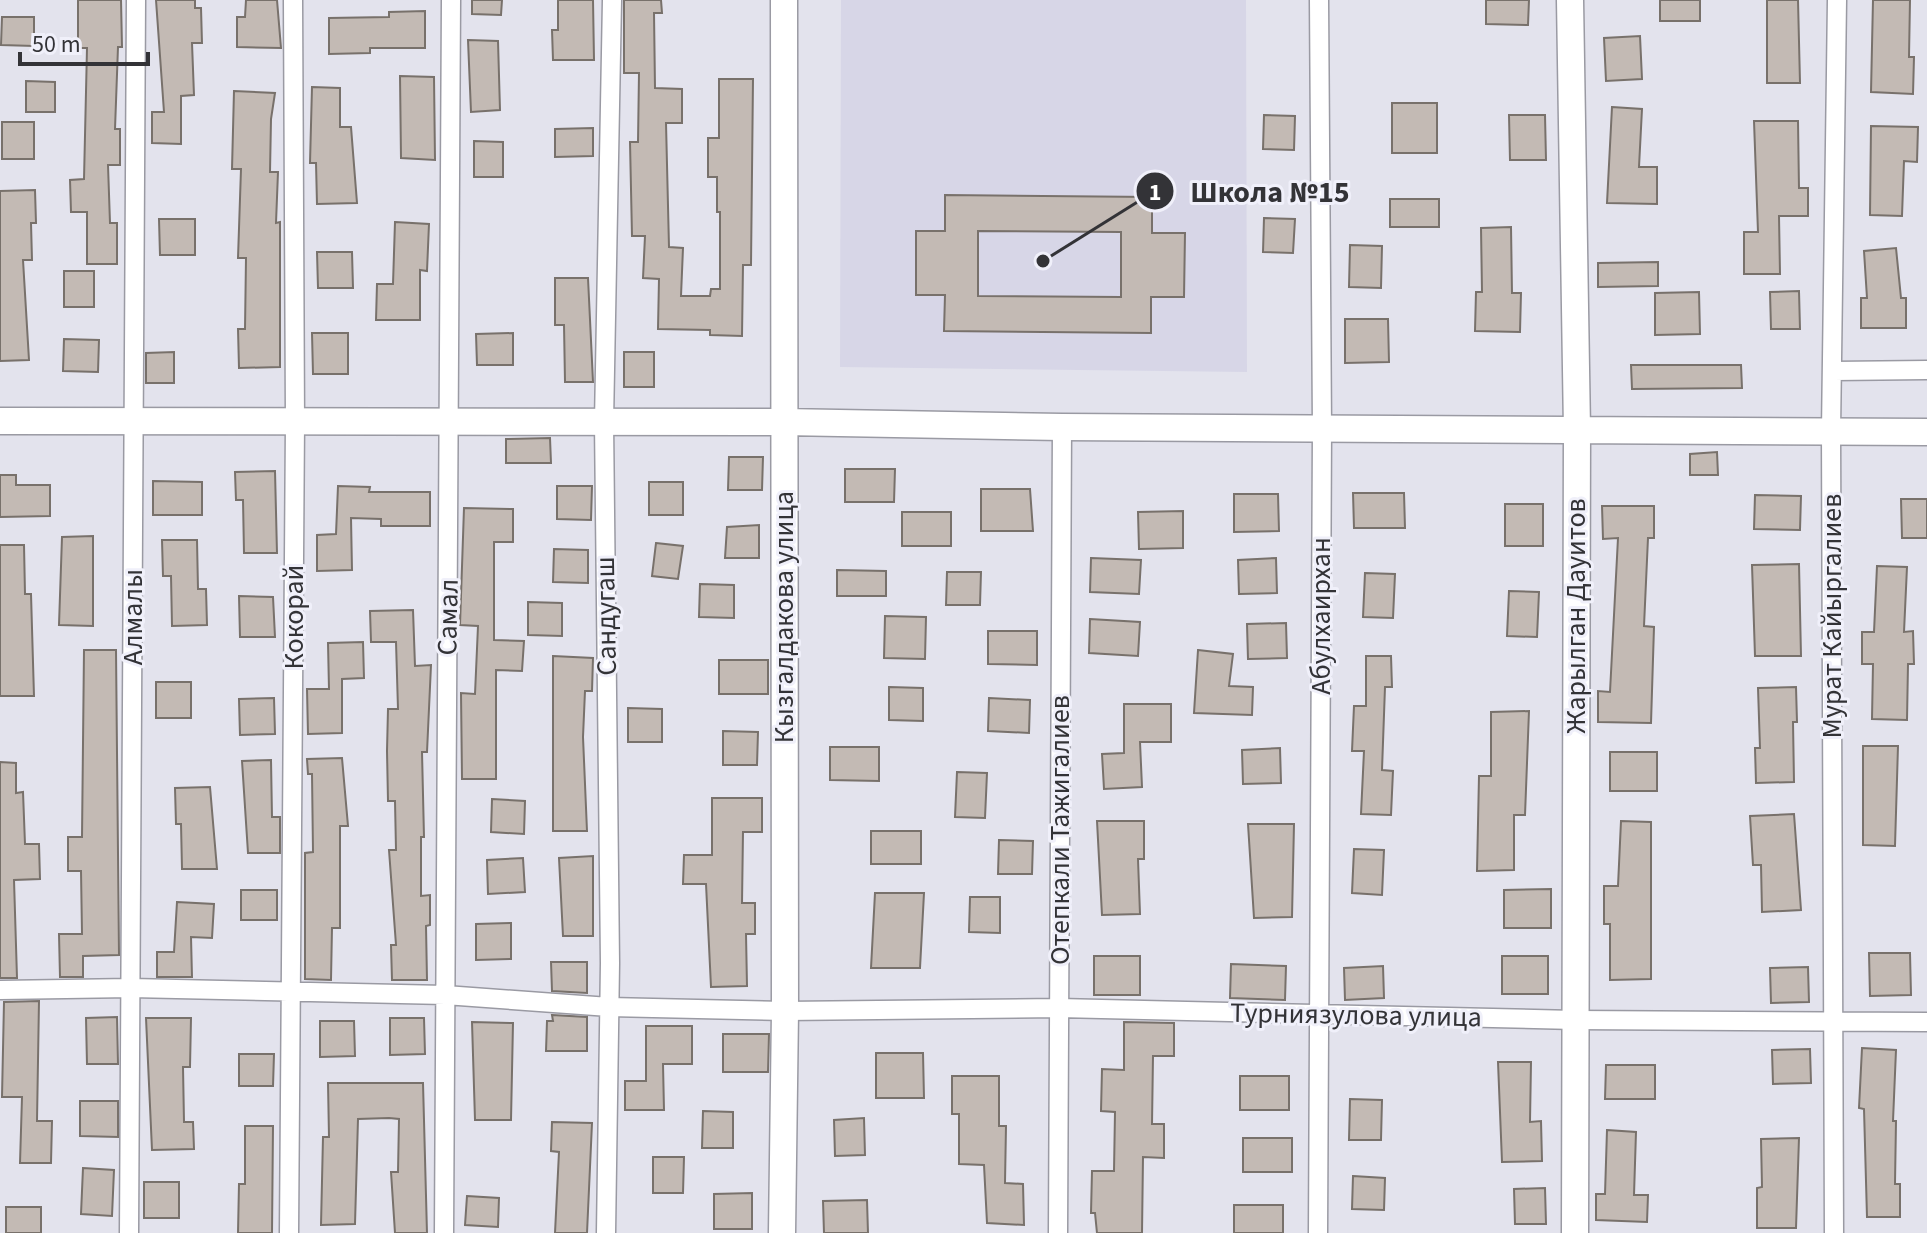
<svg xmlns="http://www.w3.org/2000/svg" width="1927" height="1233" font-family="'Source Sans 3',sans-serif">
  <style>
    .built { fill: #d7d6e7 }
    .building { fill: #c3bab4; stroke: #78716b; stroke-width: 2; fill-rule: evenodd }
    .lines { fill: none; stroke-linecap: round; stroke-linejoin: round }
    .street-casing { stroke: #9a9aa3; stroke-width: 21 }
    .secondary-casing { stroke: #9a9aa3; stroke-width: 29 }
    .street { stroke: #fff; stroke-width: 18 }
    .secondary { stroke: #fff; stroke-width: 26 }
    .labels { text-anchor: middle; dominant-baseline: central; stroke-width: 6; stroke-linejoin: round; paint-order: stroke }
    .street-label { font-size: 28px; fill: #333337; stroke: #f0f0fa }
    .leader { fill: none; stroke: #333337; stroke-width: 3 }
    .callout-dot { fill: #333337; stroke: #f0f0fa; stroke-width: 3 }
    .mark-label { font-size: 24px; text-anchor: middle; font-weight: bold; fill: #fff }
    .callout-label { font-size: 30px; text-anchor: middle; font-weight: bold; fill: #333337; stroke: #f0f0fa; stroke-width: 6; stroke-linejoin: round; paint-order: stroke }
  </style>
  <rect width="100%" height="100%" fill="#e3e3ed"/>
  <path class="built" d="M841,0H1246L1247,372L840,367Z"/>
  <path class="building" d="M78,0H121L122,47H118L115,129H120V165H108L110,223H117V264H87V212H71L70,180L84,179L87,48H78Z
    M156,0H195V8H201L202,43H192L194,95L181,96V144L152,143V112H164Z
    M246,0H277L281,48L237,47V17H245Z
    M472,0H502L501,15L472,14Z
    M558,0H593L594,60H553L552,30H558Z
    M624,0H661L662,13H654L655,88L682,89V123H666L669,247L683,248L681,296H710L711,289H720V212H717V177H708V138H719V79H753L751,265H743L742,336L710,335V330L658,329L659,279L643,278L645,236H632L630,142H638L639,73H624Z
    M1486,0H1529L1528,25L1486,24Z
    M1660,0H1700V21H1660Z
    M1767,0H1798L1800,83H1767Z
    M1873,0H1910L1909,57H1914L1913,94L1871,92Z
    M425,11V48H370V53L329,54V18L389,17V12Z
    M2,17H34V46L1,45Z
    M1640,36L1642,79L1606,81L1604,38Z
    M468,40L498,41L500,110L471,112Z
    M400,76L434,77L435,160L401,158Z
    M26,81L55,82V112H26Z
    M312,87L340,88V127H351L357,203L317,204L316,163H310Z
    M234,91L275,93L271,119L270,172H278L276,223L280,222V367L239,368L238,329H245L246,258H238L241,169H232Z
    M1392,103H1437V153H1392Z
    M1612,107L1642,109L1639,167H1657V204L1607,203Z
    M1264,115L1295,116L1294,150L1263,149Z
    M1509,115H1545L1546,160H1510Z
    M1754,121H1798L1799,188H1808V216H1779L1780,274H1744V232H1758Z
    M2,122H34V159H2Z
    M1871,126L1918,127L1917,162L1904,161L1902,216L1870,215Z
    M593,128V156L555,157V129Z
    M474,141L503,142V177H474Z
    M35,190L36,223H31L32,260H23L29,360L0,361V191Z
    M945,195L1152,197V233H1185L1184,297H1151V333L944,331L945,295H916V231H945ZM978,231L1121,232V297L978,296Z
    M1390,199H1439V227H1390Z
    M1264,218L1295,219L1293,253L1263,252Z
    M159,219H195V255H160Z
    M395,222L429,224L427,271L420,270V320H376L377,284H393Z
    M1511,227L1512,293H1521L1520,332L1475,331L1476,292H1482L1481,228Z
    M1350,245L1382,246L1381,288L1349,287Z
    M1896,248L1901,298H1906V328H1861V298H1867L1864,251Z
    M317,252H352L353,288H318Z
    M1658,262V286L1598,287V263Z
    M64,271H94V307H64Z
    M555,278H588L593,382H565L564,325H555Z
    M1799,291L1800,329H1771L1770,292Z
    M1699,292L1700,334L1655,335V293Z
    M1345,319H1388L1389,362L1345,363Z
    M312,333H348V374H313Z
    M513,333V365H477L476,334Z
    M64,339L99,340L98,372L63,371Z
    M174,352V383H146V353Z
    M624,352H654V387H624Z
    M1631,365H1741L1742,388L1632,389Z
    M550,438L551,463H506V439Z
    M1717,452L1718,475H1690V454Z
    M729,457H763L762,490H728Z
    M845,469H895L894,502H845Z
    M275,471L277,553H244L243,500H236L235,472Z
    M0,475H16V485H50V516L0,517Z
    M153,481L202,482V515H153Z
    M649,482H683V515H649Z
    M338,486L370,487L369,492H430V526H381V519L351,518L352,570L317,571V535L336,534Z
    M557,486H592L591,520L557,519Z
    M981,489H1030L1033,531H981Z
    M1353,493H1404L1405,528H1354Z
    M1234,494H1278L1279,531L1234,532Z
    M1755,495L1801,496L1800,530L1754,529Z
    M1901,499H1927V538H1902Z
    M1505,504H1543V546H1505Z
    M1602,506H1654V538H1648L1644,626L1654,627L1651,723L1598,722V691L1610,692L1618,538L1603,539Z
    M464,508L513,509V542H494V640L524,641L522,671L496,670V779H462L461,693L475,694L478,626L460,625Z
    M1183,511V548L1139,549L1138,512Z
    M902,512H951V546H902Z
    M759,525V558H725L727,527Z
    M93,536V626L59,625L62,537Z
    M162,540H197L198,589H206L207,625L172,626L171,576H163Z
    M656,543L683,546L678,579L652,576Z
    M0,545H24L25,594H31L34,696H0Z
    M554,549L588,550V583L553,582Z
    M1091,558L1141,560L1139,594L1090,592Z
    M1276,558L1277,593L1239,594L1238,560Z
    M1799,564L1801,656H1755L1752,565Z
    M1877,566L1907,567L1904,632L1913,631L1914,664H1908L1907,720L1872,719L1873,664H1862V632H1874Z
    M837,570L886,571V596H837Z
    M947,572H981L980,605H946Z
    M1365,573L1395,574L1393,618L1363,617Z
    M700,584L734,585V618L699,617Z
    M1509,591L1539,592L1537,637L1507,636Z
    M239,596L273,597L275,637H240Z
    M528,602L562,603V636L528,635Z
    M413,610L415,666L431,665L427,752H422L424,837H421V896L430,895V925L426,926L427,980H392L391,945H396L389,850H396L395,801H388L387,751L388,709H398L396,642H371L370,611Z
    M885,616L926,617L925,659L884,658Z
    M1090,619L1140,622L1138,656L1089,653Z
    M1286,623L1287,658L1248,659L1247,624Z
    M988,631H1037V665L988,664Z
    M363,642L364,678L342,679V733L308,734L307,689H329L328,643Z
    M84,650H116L119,955L83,956V977H60L59,934H82L81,871H68V837H82Z
    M1198,650L1233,654L1229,686L1253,687L1252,715L1194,713Z
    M553,656L593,658L592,691H585L583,737L587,831H553Z
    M1366,656H1391L1392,687H1385L1382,770L1393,771L1391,815L1361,814L1364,751H1352L1354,706H1366Z
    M719,660H768V694H719Z
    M156,682H191V718H156Z
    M889,687L923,688V721L889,720Z
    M1796,687L1797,722H1793L1794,782L1756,783L1755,748H1760L1758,688Z
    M274,698L275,734L240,735L239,699Z
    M989,698L1030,700L1029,733L988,731Z
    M1124,704H1171V742H1140L1142,787L1104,789L1102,754L1124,753Z
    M628,708L662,709V742H628Z
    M1529,711L1525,815H1514V870L1477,871L1479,776H1491V712Z
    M723,731L758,732L757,765H723Z
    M1863,746H1898L1895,846L1863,845Z
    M830,747H879V781L830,780Z
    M1280,748L1281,783L1243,784L1242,750Z
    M1610,752H1657V791H1610Z
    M342,758L348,826H340V928H332L331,980L305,979V853L313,852L312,774H308L307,759Z
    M271,760L272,817H280V853H248L242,761Z
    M0,762L16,763V793L23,792L25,844H39L40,879L14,880L17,978H0Z
    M957,772L987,773L985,818L955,817Z
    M210,787L217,869H182L181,824H176L175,788Z
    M712,798H762V832H743L742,903H755V934H746L747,986L711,987L706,884H683L684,855H712Z
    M492,799L525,801L524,834L491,832Z
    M1794,814L1801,910L1762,912L1761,865H1753L1750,816Z
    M1097,821H1144V859H1138L1140,914L1102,915Z
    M1621,821L1651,822V979L1610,980V924H1604V886H1618Z
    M1248,824H1294L1292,917L1254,918Z
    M871,831H921V864H871Z
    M999,840L1033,841L1032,874H998Z
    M1354,849L1384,850L1382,895L1352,893Z
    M593,856V936H563L559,858Z
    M523,858L525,892L488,894L487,860Z
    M1551,889V928H1504V890Z
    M241,890H277V920H241Z
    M875,893H924L920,968H871Z
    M970,897H1000V933L969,932Z
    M177,902L214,904L212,938L191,937L192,977H157V952H174Z
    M511,923V959L476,960V924Z
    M1869,953H1910L1911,995L1870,996Z
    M1094,956H1140V995H1094Z
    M1502,956H1548V994H1502Z
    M551,962H587V993L552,991Z
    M1231,964L1286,966L1285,1000L1230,998Z
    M1383,966L1384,998L1345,1000L1344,968Z
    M1808,967L1809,1002L1771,1003L1770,968Z
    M39,1001L37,1121H52L51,1163H20L22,1097H2L4,1002Z
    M552,1015L587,1017V1051H546L547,1021H553Z
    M117,1017L118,1064H87L86,1018Z
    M146,1018H191L190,1067H183L184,1122H193L194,1149L152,1150Z
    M390,1018H424L425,1054L390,1055Z
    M320,1021H354L355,1056L320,1057Z
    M472,1022L513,1023L511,1120H475Z
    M1124,1022L1174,1023V1056H1153L1152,1124H1164V1158L1143,1157L1142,1233H1097L1095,1213H1091L1092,1171H1114L1115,1112L1101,1111L1102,1069L1124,1070Z
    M646,1026H692V1064H663L664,1110H625V1081H646Z
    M723,1034H769L768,1072H723Z
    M1862,1048L1896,1050L1893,1121H1896L1895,1184H1900V1217H1867L1864,1109L1859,1108Z
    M1810,1049L1811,1083L1773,1084L1772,1050Z
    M876,1053H923L924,1098H876Z
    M239,1054H274L273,1086H239Z
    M1498,1062H1531L1530,1122L1541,1121L1542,1161L1502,1162Z
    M1606,1065H1655V1099H1605Z
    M952,1076H999V1126H1006L1005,1183L1023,1184L1024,1225L987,1223L984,1165L959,1164V1114H952Z
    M1240,1076H1289V1110H1240Z
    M328,1083H423L427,1233H395L391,1172H398L399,1119L389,1118L358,1119L355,1224L321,1225L323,1137H329Z
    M1350,1099L1382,1100L1381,1140H1349Z
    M80,1101H118V1137L80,1136Z
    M703,1111L733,1112V1148H702Z
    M864,1118L865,1155L835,1156L834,1120Z
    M552,1122L592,1123L587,1233H555L559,1152L551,1151Z
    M245,1126H273L272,1233H238L239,1184H245Z
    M1607,1130L1636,1132L1634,1195H1648L1647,1222L1596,1220V1194H1605Z
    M1243,1138H1292V1172H1243Z
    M1799,1138L1796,1228H1757V1188L1762,1187L1761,1139Z
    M653,1157H684L683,1193H653Z
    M83,1168L114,1170L112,1216L81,1214Z
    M1353,1176L1385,1178L1384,1210L1352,1209Z
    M144,1182H179V1218H144Z
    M1545,1188L1546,1224H1515L1514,1189Z
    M752,1193V1229H714V1194Z
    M467,1196L499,1198L498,1227L465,1225Z
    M867,1200L868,1233H824L823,1201Z
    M1234,1205H1283V1233H1234Z
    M6,1207H41V1233H6Z"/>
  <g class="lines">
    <g class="street-casing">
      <path id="street" d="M1834,371L1927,370
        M0,990L131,988L445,995L609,1007L785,1011L1059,1008L1575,1020L1927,1022
        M129,1233L136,0
        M289,1233L295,422L293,0
        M444,1233L451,0
        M606,1233L610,963L604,422L612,0
        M1058,1233L1062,427
        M1318,1233L1322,429L1319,0
        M1834,1233L1831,431L1837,0"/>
    </g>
    <g class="secondary-casing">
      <path id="secondary" d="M1570,0L1577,430L1575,1233
        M0,421L784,422L1062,427L1927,432
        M782,1233L785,1011L784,0"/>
    </g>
    <use href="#street" class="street"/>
    <use href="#secondary" class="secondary"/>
  </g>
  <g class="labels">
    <g class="street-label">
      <text transform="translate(606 616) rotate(-91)">Сандугаш</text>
      <text transform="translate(1321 616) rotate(-90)">Абулхаирхан</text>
      <text transform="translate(1576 616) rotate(-90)">Жарылган Дауитов</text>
      <text transform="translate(1832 616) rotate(-90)">Мурат Кайыргалиев</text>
      <text transform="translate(133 617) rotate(-90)">Алмалы</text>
      <text transform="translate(294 617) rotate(-90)">Кокорай</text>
      <text transform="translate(448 617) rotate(-89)">Самал</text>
      <text transform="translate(784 617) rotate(-90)">Кызгалдакова улица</text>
      <text transform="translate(1060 830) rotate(-90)">Отепкали Тажигалиев</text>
      <text transform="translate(1356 1015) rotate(1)">Турниязулова улица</text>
    </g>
  </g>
  <path class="leader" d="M1043 261L1155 191"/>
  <g class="callout-dot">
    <circle cx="1043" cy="261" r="8"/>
    <circle cx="1155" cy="191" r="20"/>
  </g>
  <g class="mark-label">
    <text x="1155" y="200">1</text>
  </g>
  <g class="callout-label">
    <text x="1270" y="202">Школа №15</text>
  </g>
  <path d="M20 52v12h128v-12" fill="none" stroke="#333337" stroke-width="4"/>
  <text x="32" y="52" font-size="24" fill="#333337" stroke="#f0f0fa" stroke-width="6" paint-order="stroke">50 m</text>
</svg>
